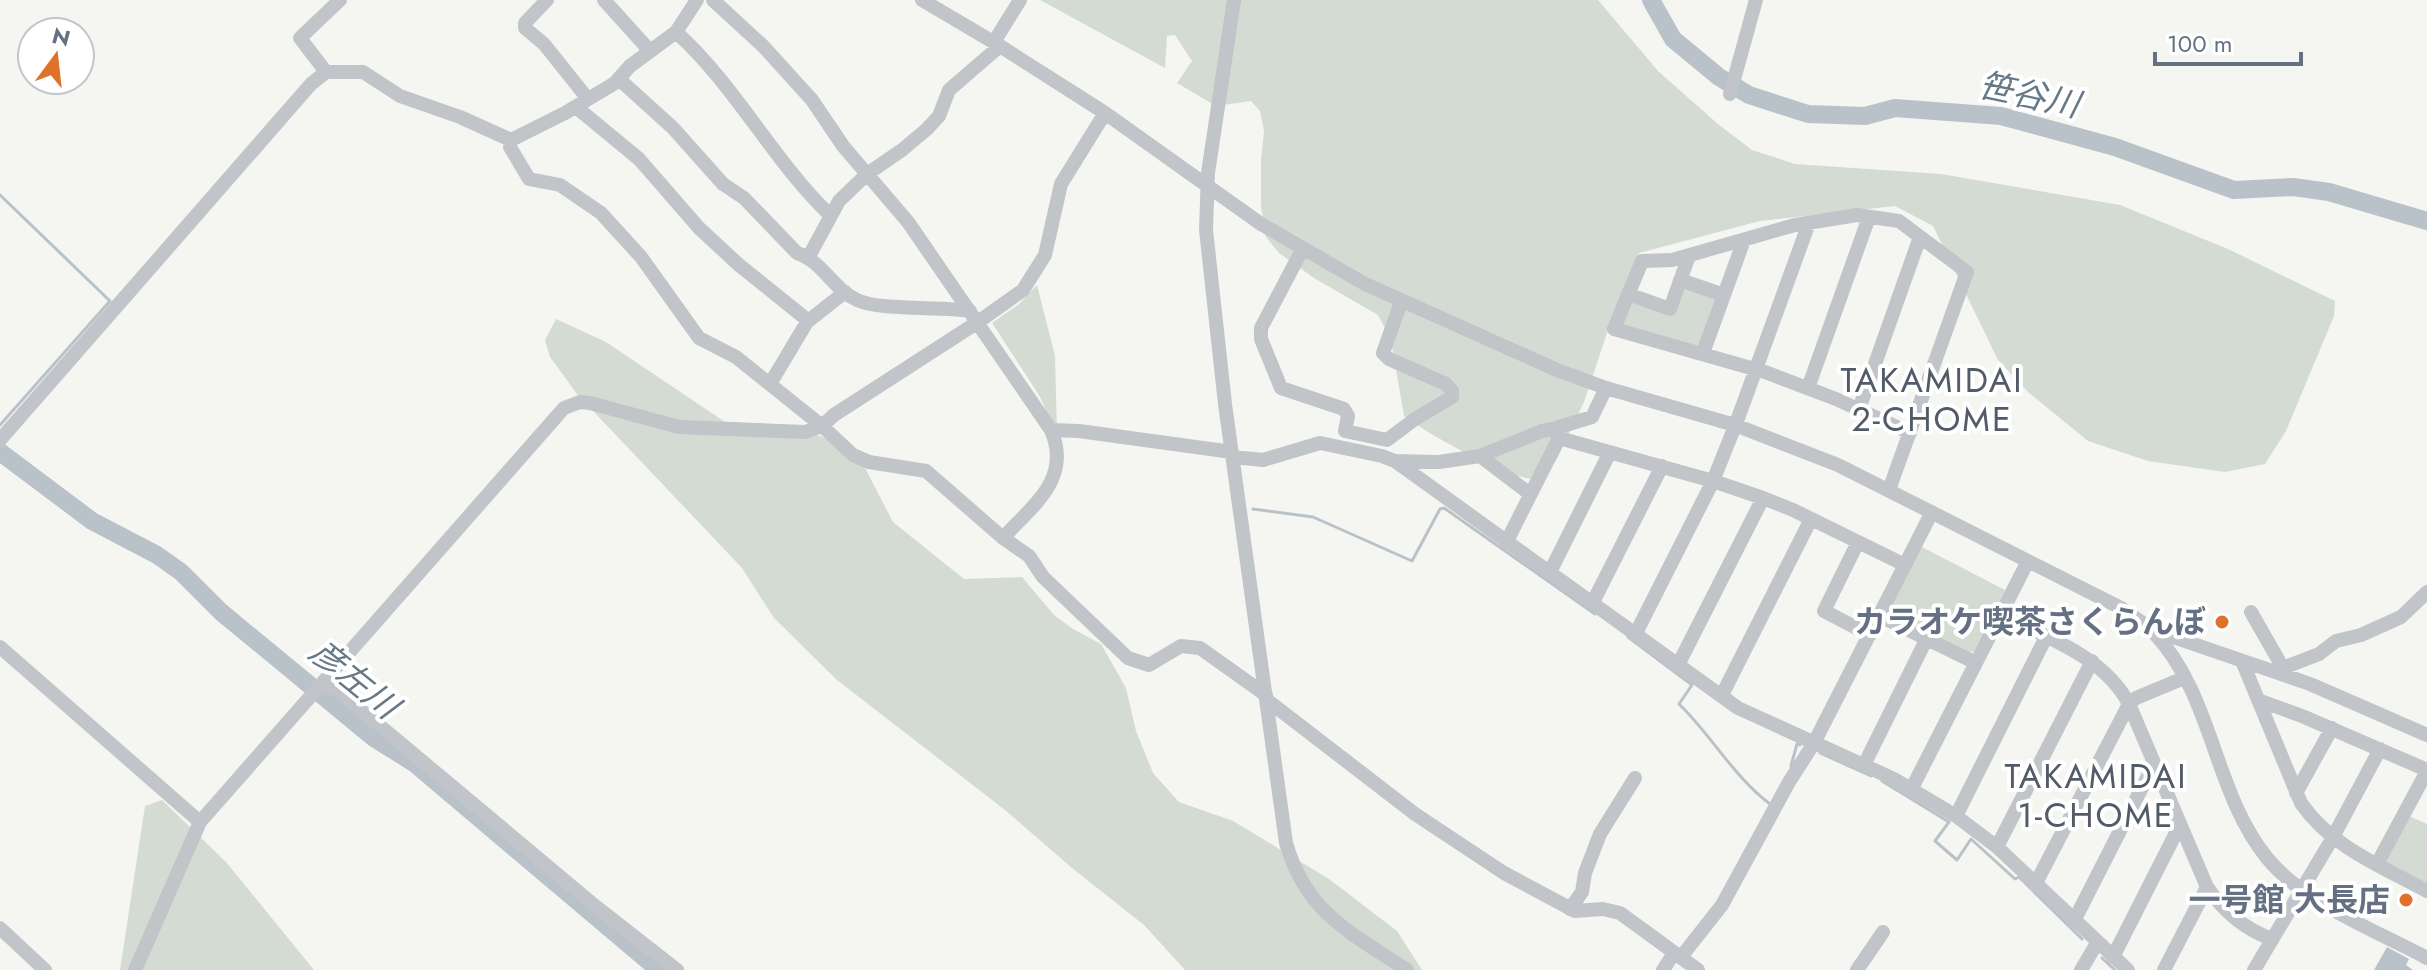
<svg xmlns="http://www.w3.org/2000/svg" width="2427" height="970" font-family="Jost,'Noto Sans JP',sans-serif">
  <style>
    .green { fill: #d4dbd2 }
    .water { fill: #b9c2c8 }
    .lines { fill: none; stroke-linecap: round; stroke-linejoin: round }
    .stream { stroke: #b9c2c8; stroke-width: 3 }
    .river { stroke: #b9c2c8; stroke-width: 18 }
    .minor { stroke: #c1c4c8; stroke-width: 14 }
    .poi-dot { fill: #e07128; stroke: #fff; stroke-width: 3 }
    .labels { text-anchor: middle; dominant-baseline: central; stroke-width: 8; stroke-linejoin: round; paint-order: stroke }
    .poi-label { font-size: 32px; font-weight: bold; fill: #657183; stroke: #fff; text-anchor: end }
    .water-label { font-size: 34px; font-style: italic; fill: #667986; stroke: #fff }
    .neighbourhood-label { font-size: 34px; letter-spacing: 2px; fill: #535b68; stroke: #fff }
  </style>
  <rect width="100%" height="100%" fill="#f5f6f2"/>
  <path class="green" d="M1040,0H1598L1658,71L1719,125L1752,150L1795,164L1941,174L2120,205L2228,249L2335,301L2334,316L2286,431L2265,464L2225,472L2148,461L2088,441L2028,392L1998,360L1933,226L1895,206L1760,221L1639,253L1612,318L1584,402L1556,461L1531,479L1500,472L1431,434L1404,416L1391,340L1378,315L1314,278L1279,253L1266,237L1261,206V160L1264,131L1260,111L1251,101L1216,106L1177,83L1192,61L1175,35L1167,36L1165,68Z
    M1037,285L1055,356L1057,431L1055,430L1039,395L992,323L1019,304Z
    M1681,285L1719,295L1703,343L1695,346L1624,327L1622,320L1631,298L1671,312Z
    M556,319L606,342L725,422L782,425L823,437L864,466L893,522L964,579L1022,577L1054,615L1073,629L1101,644L1126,688L1136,731L1153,773L1179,802L1233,821L1329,879L1397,931L1422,970H1185L1144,925L1072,868L1005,810L837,680L774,618L742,568L577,394L550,357L545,340Z
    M1920,546L2005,590L1974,651L1968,654L1891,615L1888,608Z
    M162,800L226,862L314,970H120L145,806Z
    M2409,816L2427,824V886L2387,864L2385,857Z"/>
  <path class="water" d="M2387,947L2409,959L2406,965L2413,970H2374Z"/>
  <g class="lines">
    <path class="stream" d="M0,195L110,301L0,425
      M1253,509L1313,517L1412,561L1440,509L1444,508L1595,614
      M1628,637L1692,685L1679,704C1712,736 1734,777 1770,804
      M1820,753L1871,776
      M1791,766L1797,744L1800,745
      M1882,781L1949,822L1935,841L1957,860L1971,839L2015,879L2019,877L2082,939
      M2102,958L2115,970"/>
    <path class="river" d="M1651,0L1673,39L1719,77L1749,95L1808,114L1865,116L1895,108L2001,116L2115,147L2234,190L2293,187L2329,192L2427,221
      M0,452L92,521L157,555L181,572L221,612L374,738L414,763L659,970"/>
    <path class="minor" d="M547,0L525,23V28L544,44L588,99
      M604,0L650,51
      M713,0L763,46L812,100L843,146L908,222L1051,430C1072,479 1033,505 1003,538
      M922,0L1000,46L1105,113L1261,224L1365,284L1557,370L1606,388L1735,425L1838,465L2121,608C2132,616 2146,624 2155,634C2213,696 2214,793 2267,858C2305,904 2375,930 2427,958
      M1234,0L1208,173L1206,230L1225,404L1286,843C1307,914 1350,932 1407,970
      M676,32C736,86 773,161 831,216
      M994,42L1020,0
      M326,72L300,38L340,0
      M620,80L673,128L723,184L744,198L797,253C822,261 833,289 857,300C880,311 941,306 970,311
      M1730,94L1756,0
      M576,107L639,159L699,228L739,265L805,318L807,322L770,384
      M511,140L510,147L529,179L560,185L601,213L641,257L699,338L736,357L822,426L853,455L869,462L926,471L1003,538L1029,556L1043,577L1128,658L1149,665L1181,646L1200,648L1266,695
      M511,140L565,113L615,83L630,66L676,32L697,0
      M1302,250L1261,328V339L1281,388L1344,409L1348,416L1345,431L1387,440L1415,419L1452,397V391L1446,384L1389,359L1383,353L1401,302
      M808,258L839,201L867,174L902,150L927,129L939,116L949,90L1000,46
      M1680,280L1724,295
      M1628,294L1670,309L1689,256
      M807,322L845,292
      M1703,353L1744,240
      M1808,388L1869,217
      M1859,409L1920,237
      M1553,429L1592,417L1606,388
      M1051,430L1079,431L1232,452
      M0,440L311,84L326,72H363L400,96L460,117L511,140
      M1480,456L1530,494
      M1233,457L1263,460L1320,443L1382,456L1395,461L1738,708L1894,779L1956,816L1997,847L2128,970
      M1395,461L1439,462L1480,456L1542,431L1553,429L1559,438L1713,481L1763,498L1793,510L1905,565
      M1889,490L1967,272L1899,221L1857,215L1795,225L1672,260L1642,261L1614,329L1765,372L1836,399L1910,433
      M1858,542L1824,611L1870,635
      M1506,543L1559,438
      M1550,572L1610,452
      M1593,602L1662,466
      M2251,612L2283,668L2281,674
      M2001,614C2047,638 2104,656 2129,704L2207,887C2224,912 2244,929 2272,939
      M1880,616L1976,663
      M1636,633L1713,481L1737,421L1809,223
      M2155,633L2176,638L2310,684L2427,735
      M0,647L200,822
      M2242,661L2301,803C2331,847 2381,866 2427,891
      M1678,665L1763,498
      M2283,668L2319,654L2336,641L2361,635L2401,617L2427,592
      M323,683L337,690L594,905L677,970
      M1722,695L1811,519
      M1267,700L1415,814L1504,873L1575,911L1603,909L1620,913L1698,970
      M2258,700L2302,716L2427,770
      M1864,765L1927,638
      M1912,788L2028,561
      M2296,793L2332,728
      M1956,816L2046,637
      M1997,847L2092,661
      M2377,864L2427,771
      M2035,885L2129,704L2136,698L2184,678
      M1570,909L1582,892L1585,873L1600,834L1635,778
      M2074,921L2154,764
      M0,928L45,970
      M1681,957L1722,905L1789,782L1814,743L1932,512
      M2113,957L2180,825
      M135,970L200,822L564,408L580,402L590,403L679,427L805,432L822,426L834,415L978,322L1023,290L1045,255L1061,184L1105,113
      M1663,970L1674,953
      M1857,970L1883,932
      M2081,970L2097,943
      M2164,970L2207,887
      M2254,970L2332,839L2380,749"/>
  </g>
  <g class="poi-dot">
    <circle cx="2222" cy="622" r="8"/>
    <circle cx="2406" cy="900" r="8"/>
  </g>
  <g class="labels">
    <g class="poi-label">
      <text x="2206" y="622">カラオケ喫茶さくらんぼ</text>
      <text x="2390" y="900">一号館 大長店</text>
    </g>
    <g class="water-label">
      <text transform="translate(2029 95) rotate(12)">笹谷川</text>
      <text transform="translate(354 679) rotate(39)">彦左川</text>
    </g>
    <g class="neighbourhood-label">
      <text x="1932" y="380">TAKAMIDAI<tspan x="1932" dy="39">2-CHOME</tspan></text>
      <text x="2096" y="776">TAKAMIDAI<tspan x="2096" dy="39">1-CHOME</tspan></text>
    </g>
  </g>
  <g transform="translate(56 56) rotate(15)"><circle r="38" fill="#ffffff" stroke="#c1c6cd" stroke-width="2"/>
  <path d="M0-6L14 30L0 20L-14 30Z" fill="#e07128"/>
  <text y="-12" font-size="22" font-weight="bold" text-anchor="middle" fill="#657183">N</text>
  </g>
  <path d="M2155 52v12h146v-12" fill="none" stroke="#657183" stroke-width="4"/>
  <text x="2167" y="52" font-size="24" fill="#657183" stroke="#ffffff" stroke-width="6" paint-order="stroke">100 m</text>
</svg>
